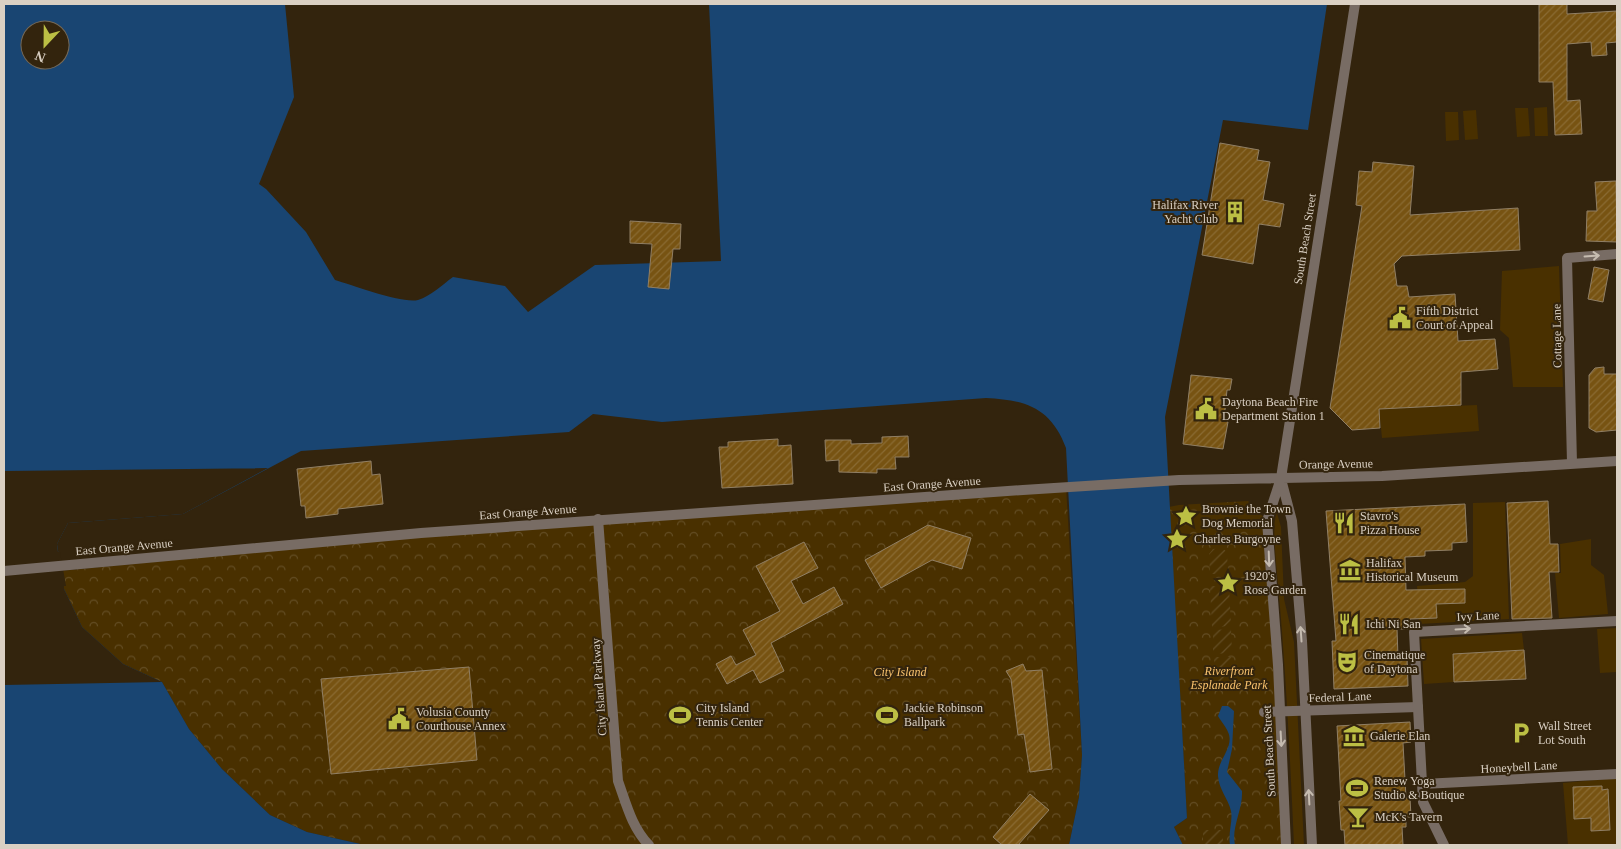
<svg xmlns="http://www.w3.org/2000/svg" width="1621" height="849" font-family="'Times New Roman',serif">
  <style>
    .grass { fill: #493000 }
    .park { fill: url(#park-crowns) }
    .garden { fill: url(#garden-furrows) }
    .water { fill: #194572; fill-rule: evenodd }
    .pier { fill: #33240d }
    .building { fill: url(#building-hatch); stroke: #907f65 }
    .lines { fill: none; stroke-linecap: round; stroke-linejoin: round }
    .pedestrian { stroke: #786c64; stroke-width: 10 }
    .minor { stroke: #786c64; stroke-width: 10 }
    .tertiary { stroke: #786c64; stroke-width: 10 }
    .oneway { stroke: #c6bcb0 }
    .labels { text-anchor: middle; dominant-baseline: central; stroke-width: 4; stroke-linejoin: round; paint-order: stroke }
    .poi-label { font-size: 12px; fill: #dad0c3; stroke: #33240d; text-anchor: start }
    .street-label { font-size: 12px; fill: #dad0c3; stroke: #33240d }
    .park-label { font-size: 12px; font-style: italic; fill: #fac36e; stroke: #33240d }
  </style>
  <defs>
    <pattern id="park-crowns" width="20" height="18" patternUnits="userSpaceOnUse" patternTransform="scale(1.25)"><rect width="20" height="18" fill="#493000"/><path d="M2 6a3 3 0 1 1 6 0M12 15a3 3 0 1 1 6 0" fill="none" stroke="#634d24"/></pattern>
    <pattern id="garden-furrows" width="10" height="10" patternUnits="userSpaceOnUse" patternTransform="scale(1.25)"><rect width="10" height="10" fill="#493000"/><path d="M-1 1l2-2M0 10L10 0M9 11l2-2" fill="none" stroke="#634d24"/></pattern>
    <pattern id="building-hatch" width="6" height="6" patternUnits="userSpaceOnUse" patternTransform="scale(1.25)"><rect width="6" height="6" fill="#775312"/><path d="M-1 1l2-2M0 6l6-6M5 7l2-2" fill="none" stroke="#8a6b33"/></pattern>
  </defs>
  <rect width="100%" height="100%" fill="#33240d"/>
  <path class="grass" d="M1547,107L1548,136H1535L1534,108Z
    M1515,108H1528L1530,136L1517,137Z
    M1476,110L1478,139L1465,140L1463,111Z
    M1445,112H1458L1459,140L1446,141Z
    M1559,266L1563,387H1513L1509,338L1500,330L1502,271Z
    M1477,405L1479,431L1382,438L1379,409Z
    M1505,502L1509,619L1419,624L1417,586L1465,582L1473,576V503Z
    M1277,513L1281,527L1284,599L1294,642L1304,845H1294C1290,758 1286,671 1278,584C1277,570 1271,522 1277,513Z
    M1591,539V565L1604,575L1608,614L1559,618L1555,573H1561L1560,544Z
    M1617,628V672L1600,673L1597,629Z
    M1522,633L1524,650L1453,654L1454,682L1424,684L1421,639Z
    M1617,778V845H1568L1563,783Z"/>
  <path class="park" d="M1066,487L1082,755L1079,797L1069,845H365L307,832L270,815L222,769L189,729L162,682L123,664L82,627L64,589L61,571L572,521Z
    M1248,501L1267,521L1286,845H1183L1174,827L1187,818L1169,507L1179,505Z"/>
  <path class="garden" d="M1222,548L1227,552L1228,574H1210L1209,554L1213,549Z
    M1210,586H1229L1231,626L1212,627Z
    M1231,629L1232,653L1213,654V630Z
    M1214,657H1232L1233,690H1215Z
    M1203,830H1223V845H1203Z"/>
  <path class="water" d="M4,4H285L294,97L259,184L266,189L306,232L335,280C352,285 403,304 418,300C431,296 442,285 453,277L505,286L528,312L595,265L721,261L709,4H1327L1308,130L1223,120L1165,417L1187,818L1174,827L1183,845H1069L1079,797L1082,755L1066,448C1051,408 1026,400 986,398L662,422L593,414L569,432L301,451L183,514L68,523L57,544L64,589L82,627L123,664L162,682L189,729L222,769L270,815L307,832L365,845H4ZM30,30H60V60H30Z
    M1222,706H1228L1234,711L1232,749L1227,772L1242,791C1243,810 1231,827 1235,845H1230C1228,832 1233,821 1231,811C1228,798 1219,790 1218,776C1217,760 1235,747 1228,732C1226,727 1221,721 1218,716Z"/>
  <path class="pier" d="M268,468L183,514L68,523L57,544L58,552H60L66,586H64V589L82,627L123,664L162,682L4,685V471Z"/>
  <path class="building" d="M1539,4H1567V14L1617,11V42L1606,43L1607,55L1592,56L1591,42L1567,44V101L1580,100L1582,134L1555,135L1553,82H1539Z
    M1220,143L1259,150L1257,160L1270,162L1263,200L1284,204L1280,227L1259,224L1253,264L1202,255Z
    M1373,162L1414,166L1410,215L1518,208L1520,250L1402,256L1394,264L1397,286H1407L1409,297L1455,294L1458,341L1495,339L1498,369L1461,372V405L1379,409L1380,428L1352,430L1330,408L1362,206L1356,205L1359,171L1372,172Z
    M1616,181L1617,242L1586,241L1587,211H1597L1595,182Z
    M630,221L681,224L680,249H673L669,289L648,287L652,244L630,243Z
    M1594,267L1609,270L1603,302L1588,299Z
    M1604,367V374H1617V430L1596,432L1589,428V375L1595,368Z
    M1191,375L1232,379L1230,390H1227L1224,420L1228,422L1223,449L1183,444Z
    M908,436L909,457H895L896,469H877V473L839,472V460L826,461L825,440H851V444L882,443V437Z
    M778,439V446L791,445L793,484L722,488L719,447H728V442Z
    M371,461L372,475L380,474L383,504L338,509V514L306,518L305,506H301L297,469Z
    M1548,501L1550,544H1558L1559,572H1549L1552,618L1512,619L1507,503Z
    M1465,504L1467,542L1452,543V550L1425,551V556L1405,557L1406,590L1465,589V603L1436,604L1437,618L1410,619L1408,629H1397L1398,657H1407L1408,686L1334,689L1332,641H1336L1326,511Z
    M928,525L971,538L962,569L932,560L881,588L865,560Z
    M804,542L818,568L791,581L803,604L834,587L843,604L771,643L784,671L760,683L753,670L727,684L716,664L731,656L736,665L756,655L743,630L780,611L756,566Z
    M1524,650L1526,679L1454,682L1453,654Z
    M1023,664L1026,671L1042,670L1052,769L1030,772L1024,734L1018,735L1011,679L1006,671Z
    M469,667L477,760L331,774L321,679Z
    M1410,722L1411,742L1403,743L1406,798H1410L1411,817H1406V827H1402L1403,845H1345L1344,830H1341L1339,801H1341L1337,726Z
    M1602,786V790L1608,789L1610,830L1591,831V818L1574,819L1573,787Z
    M1030,794L1049,810L1018,845H1002L993,837Z"/>
  <g class="lines">
    <path class="pedestrian" d="M1264,712L1418,707"/>
    <path class="minor" d="M1572,463L1567,258L1617,254
      M598,519L618,781C626,803 632,828 649,845
      M1423,784L1617,774
      M1444,845L1423,802L1414,632L1617,621"/>
    <path class="tertiary" d="M1281,479L1292,521L1302,641L1312,845
      M4,571L421,533L1023,490L1179,480L1382,476L1617,461
      M1286,845L1278,665L1267,521L1281,478L1355,4"/>
  </g>
  <defs><path id="oneway-shaft" d="M-6 0H5M1.5-3L5.5 0L1.5 3" fill="none" stroke-width="1.6" stroke-linecap="round" stroke-linejoin="round" transform="scale(1.25)"/></defs>
  <g class="oneway">
    <use href="#oneway-shaft" transform="translate(1592 256) rotate(-4)"/>
    <use href="#oneway-shaft" transform="translate(1269 559) rotate(88)"/>
    <use href="#oneway-shaft" transform="translate(1463 629) rotate(-3)"/>
    <use href="#oneway-shaft" transform="translate(1301 634) rotate(-94)"/>
    <use href="#oneway-shaft" transform="translate(1281 739) rotate(87)"/>
    <use href="#oneway-shaft" transform="translate(1309 797) rotate(-93)"/>
  </g>
  <defs>
    <g id="building-bare" transform="scale(1.725)"><path d="M-4-6H4V6H1V3H-1V6H-4ZM-2.5-4.3h1.7v1.8h-1.7ZM.8-4.3h1.7v1.8H.8ZM-2.5-1h1.7V.8h-1.7ZM.8-1h1.7V.8H.8Z" fill="#bcbf44" stroke="#33240d" stroke-width="2.5" paint-order="stroke"/></g>
    <g id="civic-bare" transform="scale(1.725)"><path d="M-.6-6.5H3V-4.5H.6V-3L4-1V1h2V6H-6V1h2V-1L-.6-3ZM-1.2 2.5V6h2.4V2.5Z" fill="#bcbf44" stroke="#33240d" stroke-width="2.5" paint-order="stroke"/></g>
    <g id="sight-bare" transform="scale(1.725)"><path d="M0-6L1.8-2.2L6-1.7L2.9 1.2L3.7 5.4L0 3.3L-3.7 5.4L-2.9 1.2L-6-1.7L-1.8-2.2Z" fill="#bcbf44" stroke="#33240d" stroke-width="2.5" paint-order="stroke"/></g>
    <g id="restaurant-bare" transform="scale(1.725)"><path d="M-5-6h1v4h1v-4h1v4h1v-4h1v5L-1.5 .5V6h-2V.5L-5-1ZM5-6V6H3V1.5H1.5Q1.5-4 5-6Z" fill="#bcbf44" stroke="#33240d" stroke-width="2.5" paint-order="stroke"/></g>
    <g id="museum-bare" transform="scale(1.725)"><path d="M0-6L6-3V-2H-6V-3ZM-5-1h2V3h-2ZM-1-1h2V3h-2ZM3-1h2V3H3ZM-6 4H6V6H-6Z" fill="#bcbf44" stroke="#33240d" stroke-width="2.5" paint-order="stroke"/></g>
    <g id="theatre-bare" transform="scale(1.725)"><path d="M-5-5.5Q0-4 5-5.5V0Q5 5 0 6Q-5 5-5 0ZM-3.3-2.5H-1v1.5H-3.3ZM1-2.5H3.3v1.5H1ZM-2.8 1Q0 5.5 2.8 1Z" fill="#bcbf44" stroke="#33240d" stroke-width="2.5" paint-order="stroke"/></g>
    <g id="stadium-bare" transform="scale(1.725)"><path d="M0-5a6.5 5 0 1 0 0 10a6.5 5 0 1 0 0-10ZM-3.5-1.8h7v3.6h-7Z" fill="#bcbf44" stroke="#33240d" stroke-width="2.5" paint-order="stroke"/></g>
    <g id="parking-bare" transform="scale(1.725)"><path d="M-3.5-5.5H1a3.5 3.5 0 0 1 0 7H-1V5.5H-3.5ZM-1-3.4V-.6H.8a1.4 1.4 0 0 0 0-2.8Z" fill="#bcbf44" stroke="#33240d" stroke-width="2.5" paint-order="stroke"/></g>
    <g id="bar-bare" transform="scale(1.725)"><path d="M-6-5H6L.8 .8V4.5H3.5V6h-7V4.5H-.8V.8Z" fill="#bcbf44" stroke="#33240d" stroke-width="2.5" paint-order="stroke"/></g>
  </defs>
  <g fill-rule="evenodd">
    <use href="#building-bare" x="1235" y="212"/>
    <use href="#civic-bare" x="1400" y="318"/>
    <use href="#civic-bare" x="1206" y="409"/>
    <use href="#sight-bare" x="1186" y="516"/>
    <use href="#restaurant-bare" x="1344" y="523"/>
    <use href="#sight-bare" x="1177" y="539"/>
    <use href="#museum-bare" x="1350" y="570"/>
    <use href="#sight-bare" x="1228" y="583"/>
    <use href="#restaurant-bare" x="1349" y="624"/>
    <use href="#theatre-bare" x="1347" y="662"/>
    <use href="#stadium-bare" x="680" y="715"/>
    <use href="#stadium-bare" x="887" y="715"/>
    <use href="#civic-bare" x="399" y="719"/>
    <use href="#parking-bare" x="1521" y="733"/>
    <use href="#museum-bare" x="1354" y="736"/>
    <use href="#stadium-bare" x="1357" y="788"/>
    <use href="#bar-bare" x="1358" y="817"/>
  </g>
  <g class="labels">
    <g class="poi-label">
      <text x="1218" y="205" text-anchor="end">Halifax River<tspan x="1218" dy="14">Yacht Club</tspan></text>
      <text x="1416" y="311">Fifth District<tspan x="1416" dy="14">Court of Appeal</tspan></text>
      <text x="1222" y="402">Daytona Beach Fire<tspan x="1222" dy="14">Department Station 1</tspan></text>
      <text x="1202" y="509">Brownie the Town<tspan x="1202" dy="14">Dog Memorial</tspan></text>
      <text x="1360" y="516">Stavro's<tspan x="1360" dy="14">Pizza House</tspan></text>
      <text x="1194" y="539">Charles Burgoyne</text>
      <text x="1366" y="563">Halifax<tspan x="1366" dy="14">Historical Museum</tspan></text>
      <text x="1244" y="576">1920's<tspan x="1244" dy="14">Rose Garden</tspan></text>
      <text x="1366" y="624">Ichi Ni San</text>
      <text x="1364" y="655">Cinematique<tspan x="1364" dy="14">of Daytona</tspan></text>
      <text x="696" y="708">City Island<tspan x="696" dy="14">Tennis Center</tspan></text>
      <text x="904" y="708">Jackie Robinson<tspan x="904" dy="14">Ballpark</tspan></text>
      <text x="416" y="712">Volusia County<tspan x="416" dy="14">Courthouse Annex</tspan></text>
      <text x="1538" y="726">Wall Street<tspan x="1538" dy="14">Lot South</tspan></text>
      <text x="1370" y="736">Galerie Elan</text>
      <text x="1374" y="781">Renew Yoga<tspan x="1374" dy="14">Studio &amp; Boutique</tspan></text>
      <text x="1375" y="817">McK's Tavern</text>
    </g>
    <g class="street-label">
      <text transform="translate(1305 239) rotate(-81)">South Beach Street</text>
      <text transform="translate(1557 336) rotate(-91)">Cottage Lane</text>
      <text transform="translate(1336 464) rotate(-1)">Orange Avenue</text>
      <text transform="translate(932 484) rotate(-4)">East Orange Avenue</text>
      <text transform="translate(528 512) rotate(-4)">East Orange Avenue</text>
      <text transform="translate(124 547) rotate(-5)">East Orange Avenue</text>
      <text transform="translate(1478 616) rotate(-3)">Ivy Lane</text>
      <text transform="translate(599 687) rotate(-94)">City Island Parkway</text>
      <text transform="translate(1340 697) rotate(-2)">Federal Lane</text>
      <text transform="translate(1269 751) rotate(-93)">South Beach Street</text>
      <text transform="translate(1519 767) rotate(-3)">Honeybell Lane</text>
    </g>
    <g class="park-label">
      <text x="1229" y="671">Riverfront<tspan x="1229" dy="14">Esplanade Park</tspan></text>
      <text x="900" y="672">City Island</text>
    </g>
  </g>
  <rect width="1621" height="849" fill="none" stroke="#dad0c3" stroke-width="10"/>
  <g transform="translate(45 45) rotate(202)"><circle r="24" fill="#33240d" stroke="#766956"/>
  <path d="M0-4L9 19L0 12L-9 19Z" fill="#bcbf44"/>
  <text y="-8" font-size="14" font-weight="bold" text-anchor="middle" fill="#dad0c3">N</text>
  </g>
</svg>
